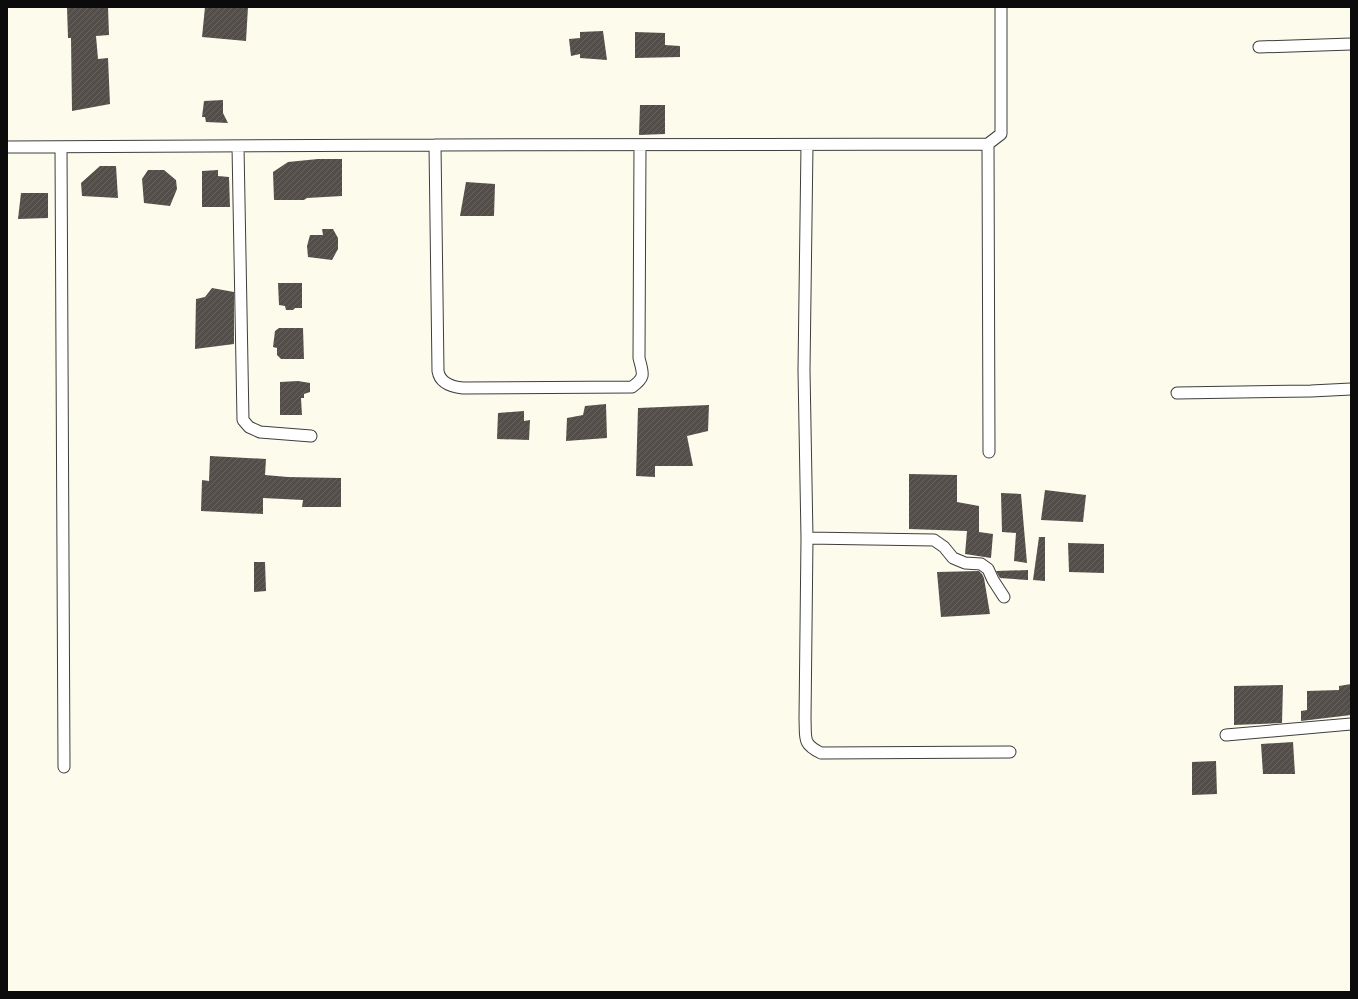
<svg xmlns="http://www.w3.org/2000/svg" width="1358" height="999" font-family="'Noto Serif',serif">
  <style>
    .building { fill: url(#building-hatch) }
    .lines { fill: none; stroke-linecap: round; stroke-linejoin: round }
    .minor-casing { stroke: #3e3e3e; stroke-width: 13 }
    .minor { stroke: #fff; stroke-width: 11 }
  </style>
  <defs>
    <pattern id="building-hatch" width="6" height="6" patternUnits="userSpaceOnUse"><rect width="6" height="6" fill="#534e49"/><path d="M-1 1l2-2M0 6l6-6M5 7l2-2" fill="none" stroke="#67635f"/></pattern>
  </defs>
  <rect width="100%" height="100%" fill="#fdfbeb"/>
  <path class="building" d="M67,7H108L109,35L96,36L98,59L108,58L110,104L72,111L71,38H68Z
    M205,7H248L246,41L202,37Z
    M603,31L607,60L580,58V54L571,56L569,39L580,38V32Z
    M635,32L665,33V45L680,46V57L635,58Z
    M223,100V113L228,123L206,122L205,117H202L204,101Z
    M640,105H665V134L639,135Z
    M318,159H342V196L307,198L304,200H274L273,172L288,162Z
    M100,166H116L118,198L82,196L81,183Z
    M148,170H164L176,180L177,189L170,206L144,203L142,179Z
    M218,170V176L229,177L230,207H202V171Z
    M466,182L495,184L494,216H460Z
    M21,193H48V218L18,219Z
    M322,229H333L338,238V249L332,260L308,257L307,246L310,235H323Z
    M278,283H302V308H295L293,310H286L285,306L279,305Z
    M212,288L234,292V344L195,349L196,299L205,297Z
    M279,328H303L304,359H281L277,355V348L273,347L275,331Z
    M298,381L310,383V392L304,394V398H301L302,415H280V382Z
    M606,404L607,438L566,441L567,418L583,415L585,406Z
    M709,405L708,431L687,436L693,466H655V477L636,476L638,408Z
    M524,411V421L530,420L529,440L497,439L498,413Z
    M210,456L266,459L265,475L288,477L341,478V507H302L303,500L263,498V514L201,511L202,480L209,481Z
    M909,474L957,475V502L979,506V532L993,534L991,558L965,554L967,531L909,529Z
    M1045,490L1086,495L1083,522L1041,520Z
    M1001,493L1021,494L1027,563L1014,561L1016,533L1002,532Z
    M1039,537H1045V581L1033,580Z
    M1068,543L1104,544V573L1069,572Z
    M254,562H265L266,591L254,592Z
    M1028,570V580L1000,578L996,571Z
    M979,571L982,574L984,578L990,614L941,617L937,572Z
    M1351,684V715L1301,721V711L1307,710V691L1339,690V686Z
    M1283,685L1282,723L1234,725V686Z
    M1293,742L1295,774H1263L1261,744Z
    M1216,761L1217,794L1192,795V762Z"/>
  <g class="lines">
    <g class="minor-casing">
      <path id="minor" d="M1259,47L1351,44
        M988,144L989,452
        M435,145L438,371C440,384 453,387 463,388L632,387C646,377 643,374 639,358L640,145
        M807,145L804,370L807,538L805,719C806,738 802,744 821,753L1010,752
        M238,146L243,420L249,427L260,432L311,436
        M7,147L435,145L988,144L1001,134V7
        M61,147L64,767
        M1177,393L1311,391L1351,389
        M807,538L934,540L944,547L953,558L965,563L981,564L988,569L993,580L1004,597
        M1226,735L1351,724"/>
    </g>
    <use href="#minor" class="minor"/>
  </g>
  <rect width="1358" height="999" fill="none" stroke="#0b0b0b" stroke-width="16"/>
</svg>
